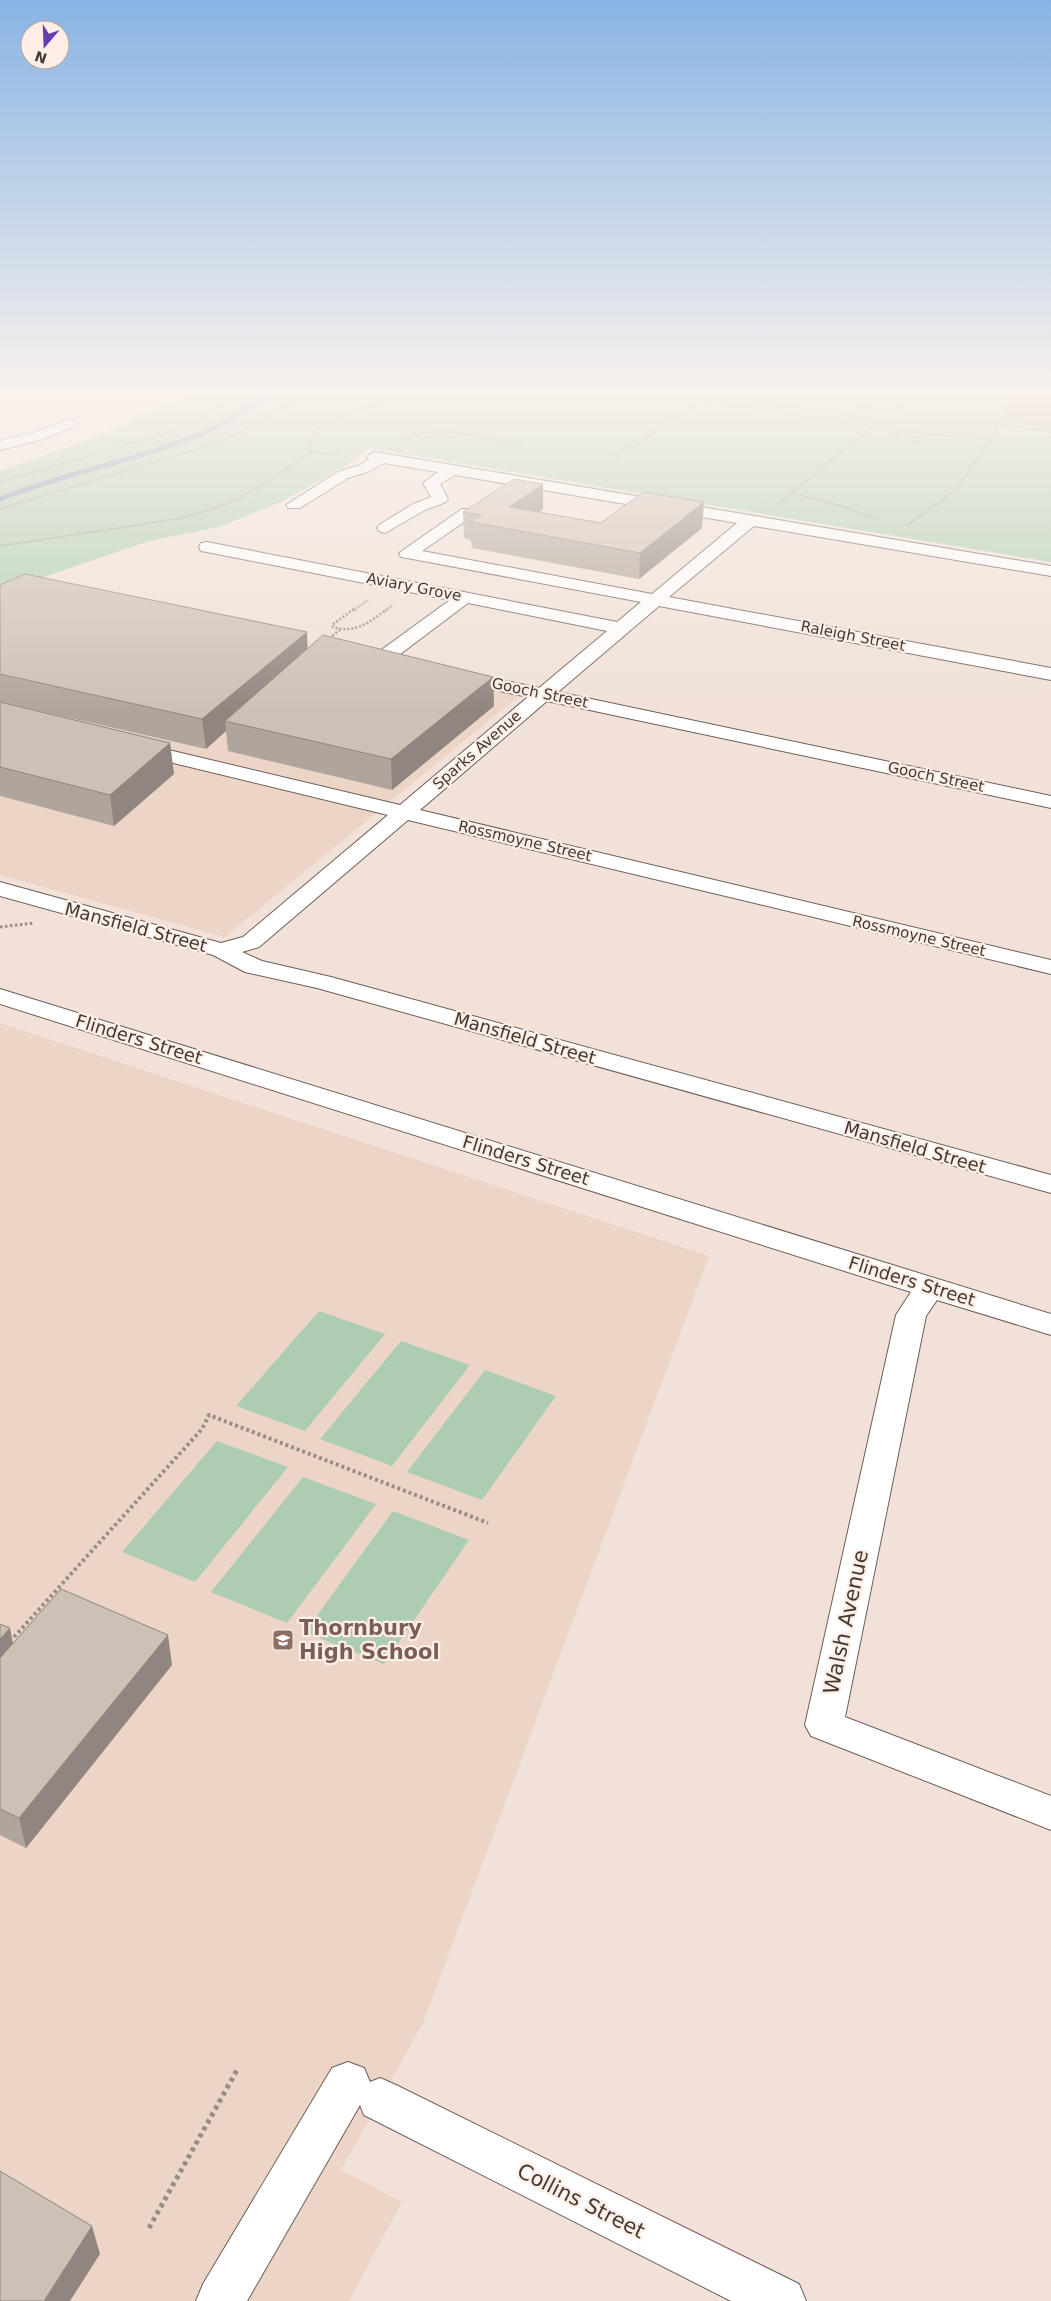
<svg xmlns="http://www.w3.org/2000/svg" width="1051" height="2301" font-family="'DejaVu Sans',sans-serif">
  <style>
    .built { fill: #ecd5c7 }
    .green { fill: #adcdb3 }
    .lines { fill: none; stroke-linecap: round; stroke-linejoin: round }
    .stream { stroke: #808fab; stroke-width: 5 }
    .minor-casing { stroke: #6c5f57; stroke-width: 2 }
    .path-far4 { stroke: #988d86; stroke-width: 2; stroke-dasharray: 1 1; stroke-linecap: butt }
    .path-far3 { stroke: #988d86; stroke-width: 2.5; stroke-dasharray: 2 2; stroke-linecap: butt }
    .path-far2 { stroke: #988d86; stroke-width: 3; stroke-dasharray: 2.5 2.5; stroke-linecap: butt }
    .path-far1 { stroke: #988d86; stroke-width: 4; stroke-dasharray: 3 3; stroke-linecap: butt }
    .path { stroke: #988d86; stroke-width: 5; stroke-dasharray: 4 4; stroke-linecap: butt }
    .minor { fill: #fff; fill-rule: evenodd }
    .wall { fill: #b0a59c }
    .shaded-wall { fill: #90867f }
    .building { fill: #cdc0b5; stroke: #90867f }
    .labels { text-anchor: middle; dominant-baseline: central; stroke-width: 4.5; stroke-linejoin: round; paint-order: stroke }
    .far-street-label { font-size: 15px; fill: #403a36; stroke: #feeee5 }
    .street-label { font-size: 18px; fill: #403a36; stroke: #feeee5 }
    .near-street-label { font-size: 21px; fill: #403a36; stroke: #feeee5 }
    .near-education-label { font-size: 21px; font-weight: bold; fill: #785e54; stroke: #feeee5; text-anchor: start }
  </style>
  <rect width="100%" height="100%" fill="#f1e1d8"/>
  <path class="built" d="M0,593L521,694L225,937L0,875Z
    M0,1023L709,1256L423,2023L341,2170L402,2202L349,2301H0Z"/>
  <path class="green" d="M202,391H1051V562L369,448L349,464L281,502L219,527L149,541L0,592V471L94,438L155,409Z
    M319,1311L385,1334L305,1431L236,1406Z
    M401,1341L470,1365L392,1466L320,1439Z
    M485,1370L556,1396L482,1500L407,1472Z
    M217,1441L288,1467L195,1582L122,1552Z
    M303,1477L376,1504L287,1623L211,1592Z
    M393,1511L469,1540L384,1664L305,1632Z"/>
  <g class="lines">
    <path class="stream" d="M0,499C64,473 132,462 196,436C225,425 250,407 276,391"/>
    <g class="minor-casing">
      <path id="minor" d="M70,419L77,423L75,426L43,439L0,450V441L33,433Z
        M375,452L1051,566V576L754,526L669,597L1051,668V680L659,606L558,692L1051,796V808L547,701L420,810L1051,960V974L408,820L259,947L242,952L262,961L331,977L1051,1175V1193L317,988L245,972L213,955L0,896V882L221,943L243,937L388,815L128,752L125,748L128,744L135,742L400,805L528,697L449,680L446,676L449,672L456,670L539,688L607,631L468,603L387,664L380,666L373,664L371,660L373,656L450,600L207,552L201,551L199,547L201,543L207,542L617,622L641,602L407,558L401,557L399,553L462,509H474L476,512L474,515L422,551L652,594L737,523L455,475L440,484L448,499L446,502L425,510L385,533L379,531L377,528L379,525L413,504L431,497L423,483L438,472L384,463L370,471L348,478L300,508H288L286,505L338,472L360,465L369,459L367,457L370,454Z
        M0,989L1051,1314V1335L937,1300L926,1316L845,1717L1051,1796V1830L811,1736L805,1725L896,1315L911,1292L0,1004Z
        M348,2062L364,2068L370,2082L380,2078L396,2085L799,2284L806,2301H731L364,2115L360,2105L247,2301H196L203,2284L332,2068Z"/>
    </g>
    <path class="path-far4" d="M679,391L852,415
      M948,391L980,395L985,391
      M392,398L412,391
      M862,407L888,410L908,404
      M997,424L1051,432
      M873,426L935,435L989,438
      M901,430L893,438L920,442
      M401,441C430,426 450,431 480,438C494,441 509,441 523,443
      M310,452L339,454
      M617,458L616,455L628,447L635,446L666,424L664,422L675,414L683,413L701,400L865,424
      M0,482L171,432L203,417L241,391
      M792,493L841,506L877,519
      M779,504L873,426L865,424V419L852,415L880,391
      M0,509L204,447L241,432L310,391
      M907,526C925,511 947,500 962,481C979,460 989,434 1008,413
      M0,546L170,520C225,510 266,486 310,452L314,431L341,416L389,400L393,396L391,391
      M353,611L368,600
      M385,611L393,605"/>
    <path class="path-far3" d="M354,609L332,625L333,627C355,634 370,622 387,609
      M329,638L340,630"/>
    <path class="path-far2" d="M0,927L34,923"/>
    <path class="path-far1" d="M14,1637L202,1429L209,1415L488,1523"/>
    <path class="path" d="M149,2228L237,2070"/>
    <use href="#minor" class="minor"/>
  </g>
  <path class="wall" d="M1051,391V428L1004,421L1008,398Z
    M543,509L539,512L601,523L702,528L639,579L472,548L471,540L464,538L463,512Z
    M0,585L308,649L493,677L494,706L392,790L228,751L226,731L206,749L0,702Z
    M0,702L170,743L174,774L114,826L0,796Z
    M0,1624L13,1643L172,1665L26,1848L0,1835Z"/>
  <path class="shaded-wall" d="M543,484V509L514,530L509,507Z
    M704,502L702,528L639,579L640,553Z
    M307,632L308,660L225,721L226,731L206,749L202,719Z
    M493,677L494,706L392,790L391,759Z
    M170,743L174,774L114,826L110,795Z
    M10,1628L16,1658L0,1677V1639Z
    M168,1635L172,1665L26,1848L19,1818Z
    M92,2226L100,2254L70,2301H44Z"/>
  <path class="building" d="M1014,391H1051V404L1008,398Z
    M514,479L543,484L509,507L601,523L643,492L704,502L640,553L471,522L481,515L463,512Z
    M25,574L307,632L202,719L0,674V585Z
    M323,635L493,677L391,759L225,721Z
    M0,702L170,743L110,795L0,767Z
    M61,1589L168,1635L19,1818L0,1809V1658Z
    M0,1624L10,1628L0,1639Z
    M0,2171L92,2226L44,2301H0Z"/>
  <linearGradient id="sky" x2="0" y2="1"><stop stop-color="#89b4e4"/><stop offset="0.55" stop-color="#f9f2ed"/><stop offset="1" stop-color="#f9f2ed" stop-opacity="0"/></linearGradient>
  <rect width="1051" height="713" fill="url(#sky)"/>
  <defs>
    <g id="school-square" transform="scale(1.125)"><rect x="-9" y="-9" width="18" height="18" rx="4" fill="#8d6e63" stroke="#feeee5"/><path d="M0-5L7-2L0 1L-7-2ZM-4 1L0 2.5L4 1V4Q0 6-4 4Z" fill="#fff"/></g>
  </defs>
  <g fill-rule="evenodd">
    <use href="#school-square" x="283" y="1640"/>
  </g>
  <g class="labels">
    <g class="far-street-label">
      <text transform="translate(414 587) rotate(11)">Aviary Grove</text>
      <text transform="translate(853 636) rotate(11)">Raleigh Street</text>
      <text transform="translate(540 693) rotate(12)">Gooch Street</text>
      <text transform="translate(477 750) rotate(-41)">Sparks Avenue</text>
      <text transform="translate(936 777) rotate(12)">Gooch Street</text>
      <text transform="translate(525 841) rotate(13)">Rossmoyne Street</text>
      <text transform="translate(919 936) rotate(13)">Rossmoyne Street</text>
    </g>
    <g class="street-label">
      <text transform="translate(136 927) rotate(15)">Mansfield Street</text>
      <text transform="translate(525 1038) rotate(16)">Mansfield Street</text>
      <text transform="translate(139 1039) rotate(17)">Flinders Street</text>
      <text transform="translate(915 1147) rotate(16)">Mansfield Street</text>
      <text transform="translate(526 1160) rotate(17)">Flinders Street</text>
      <text transform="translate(912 1281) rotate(17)">Flinders Street</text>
    </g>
    <g class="near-street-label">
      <text transform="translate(846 1622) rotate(-78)">Walsh Avenue</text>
      <text transform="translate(581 2201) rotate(27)">Collins Street</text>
    </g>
    <g class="near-education-label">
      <text x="299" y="1628">Thornbury<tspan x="299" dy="24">High School</tspan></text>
    </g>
  </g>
  <g transform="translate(45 45) rotate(199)"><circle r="24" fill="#feeee5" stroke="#b2a69f"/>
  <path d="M0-4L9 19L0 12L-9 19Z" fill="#663bb3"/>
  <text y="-8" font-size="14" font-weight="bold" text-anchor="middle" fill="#403a36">N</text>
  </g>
</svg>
